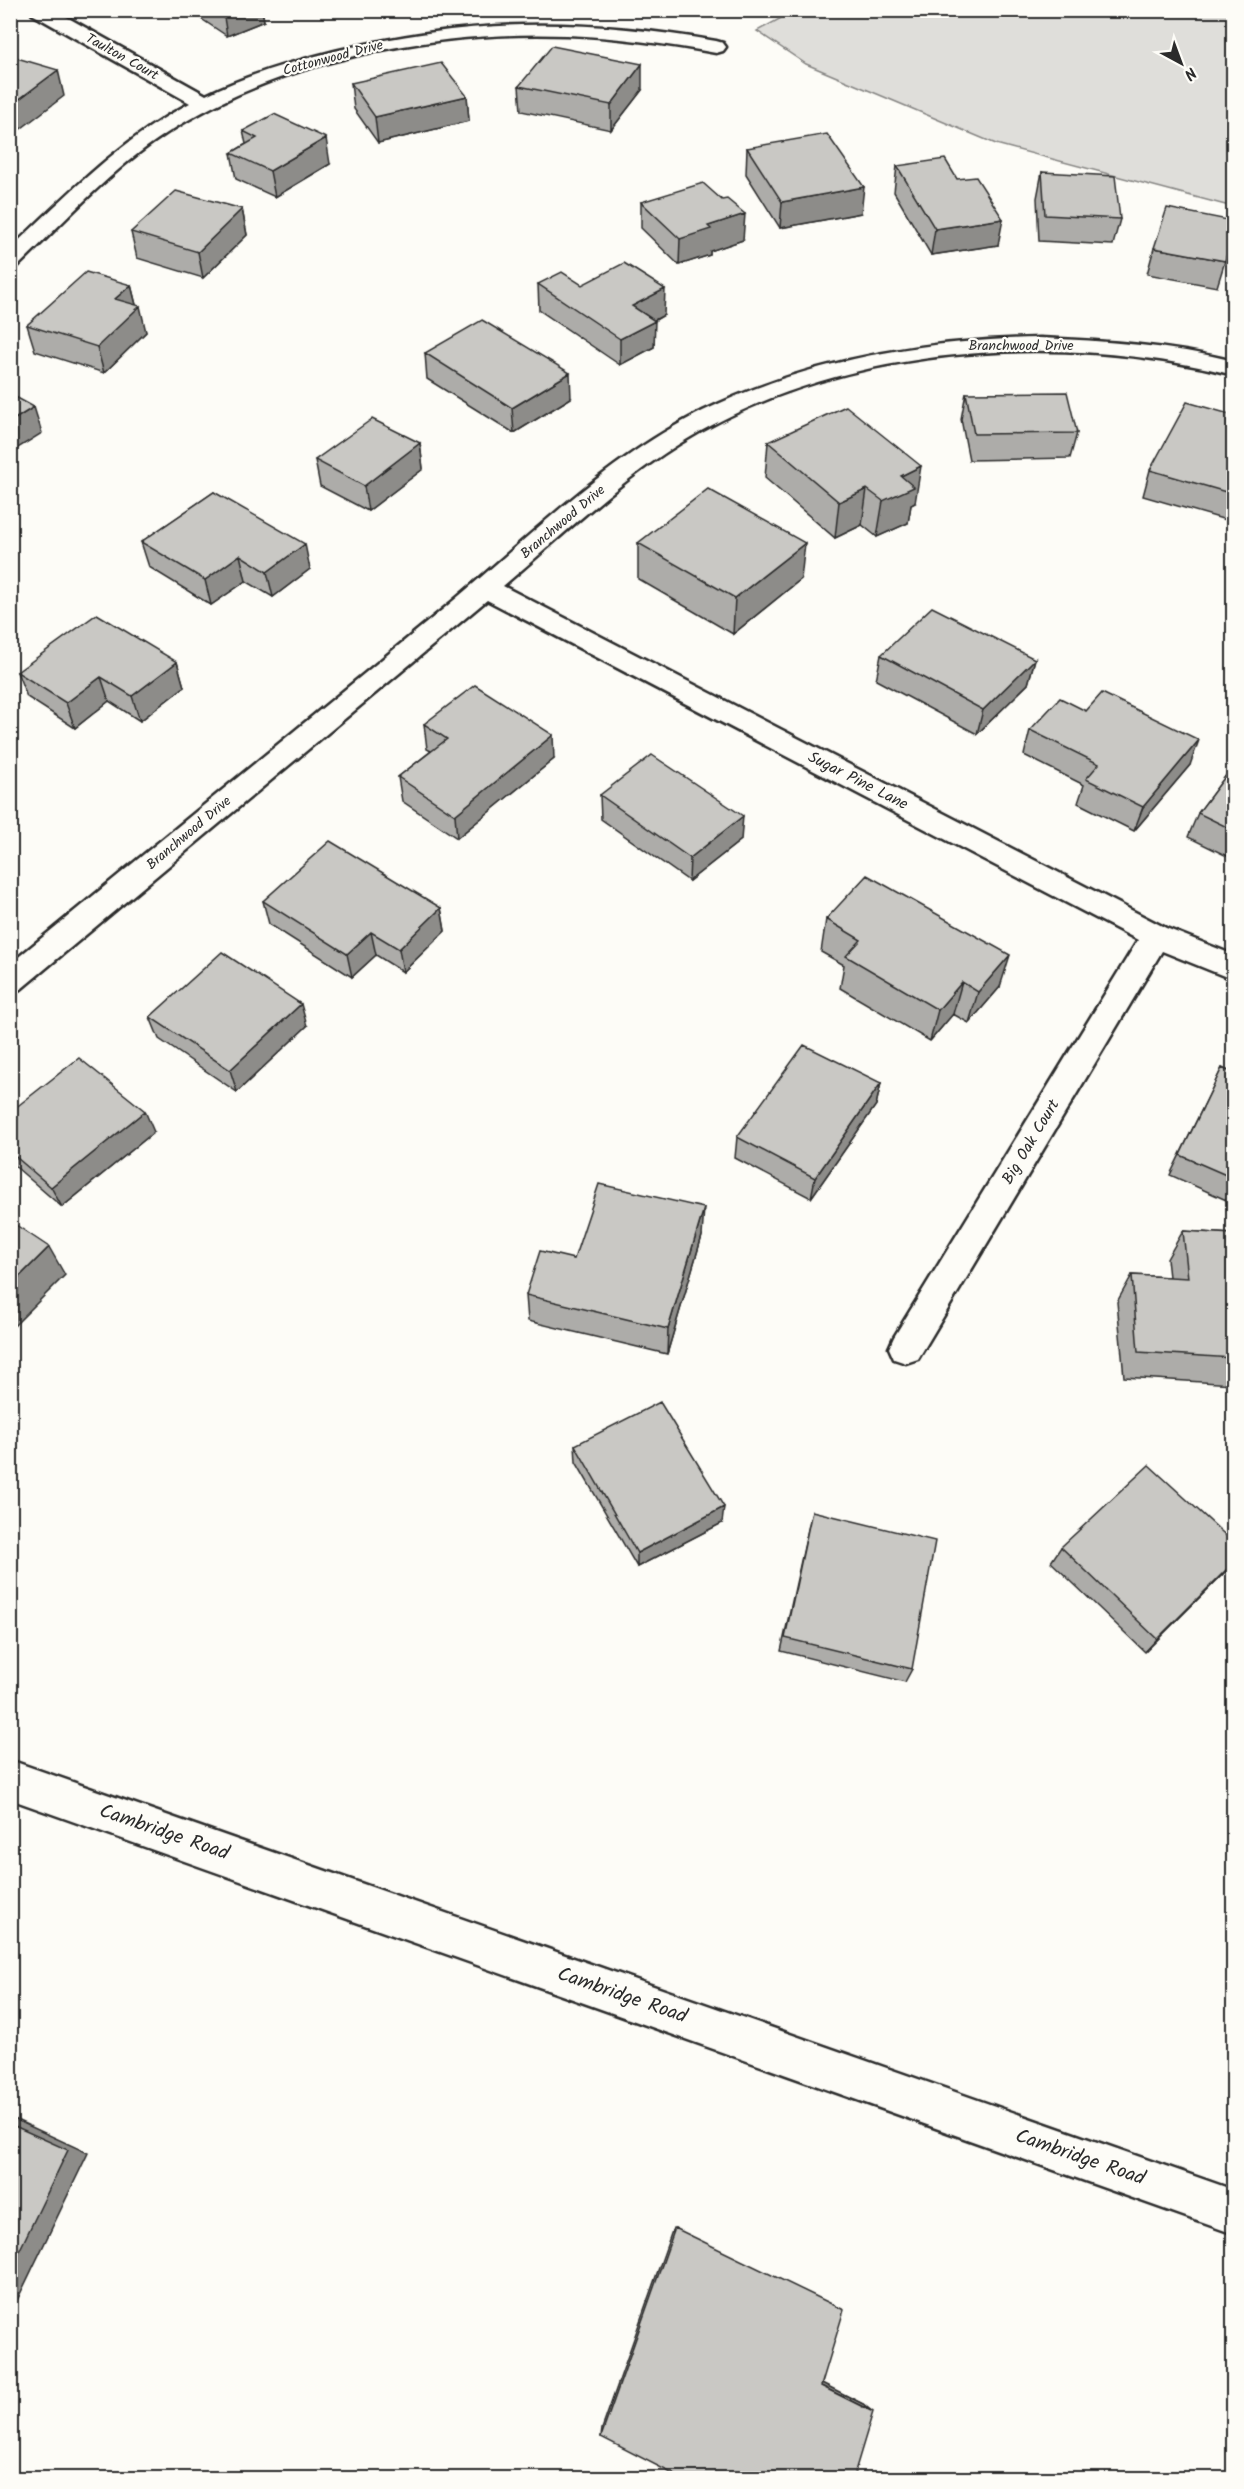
<svg xmlns="http://www.w3.org/2000/svg" width="1244" height="2489" font-family="Kalam,sans-serif">
  <style>
    .green { fill: #dfdeda; stroke: #858482; stroke-width: 1.5 }
    .lines { fill: none; stroke-linecap: round; stroke-linejoin: round }
    .minor-casing { stroke: #2b2b2b; stroke-width: 5 }
    .minor { fill: #fdfcf7; fill-rule: evenodd }
    .wall { fill: #adaca9; stroke: #2b2b2b; stroke-width: 1.5 }
    .shaded-wall { fill: #8d8c89; stroke: #2b2b2b; stroke-width: 1.5 }
    .building { fill: #c9c8c4; stroke: #2b2b2b; stroke-width: 1.5 }
    .labels { text-anchor: middle; dominant-baseline: central; stroke-width: 4.5; stroke-linejoin: round; paint-order: stroke }
    .far-street-label { font-size: 14px; fill: #2b2b2b; stroke: #fdfcf7 }
    .street-label { font-size: 16px; fill: #2b2b2b; stroke: #fdfcf7 }
    .near-street-label { font-size: 20px; fill: #2b2b2b; stroke: #fdfcf7 }
  </style>
  <rect width="100%" height="100%" fill="#fdfcf7"/>
  <filter id="ink" filterUnits="userSpaceOnUse"><feTurbulence type="fractalNoise" baseFrequency=".0167" numOctaves="2"/><feDisplacementMap in="SourceGraphic" scale="12" xChannelSelector="R" yChannelSelector="G"/><feConvolveMatrix kernelMatrix="1 2 1 2 8 2 1 2 1" color-interpolation-filters="sRGB"/></filter>
  <g filter="url(#ink)">
    <path class="green" d="M796,10L1233,11V207L996,144L806,64L757,31Z"/>
    <g class="lines">
      <g class="minor-casing">
        <path id="minor" d="M30,10H54L206,95C247,75 291,62 335,51C468,18 581,18 716,41L723,43L726,47L723,51L716,53C667,44 617,37 567,35C436,30 278,60 167,133C111,169 66,220 18,266L10,267V249C67,195 120,140 190,103L32,14Z
          M1040,338C1105,341 1170,345 1234,361V375C1055,330 838,345 679,444C615,484 560,538 503,586L1166,928L1234,955V980L1162,951L918,1359L906,1363L894,1359L889,1348L894,1337L1138,940L487,600L21,989L10,993V964C156,844 302,725 447,606C529,538 607,458 703,411C809,360 923,340 1040,338Z
          M10,1760L1234,2190V2234L10,1799Z"/>
      </g>
      <use href="#minor" class="minor"/>
    </g>
    <path class="wall" d="M188,10H262L264,21L227,36Z
      M351,83L467,96L469,121L378,143L354,109Z
      M519,86L642,90L611,130L521,111Z
      M243,131L330,164L275,197L236,179L231,153L246,144Z
      M747,148L861,213L780,228L746,174Z
      M897,166L957,179L998,245L931,255L894,192Z
      M1042,172L1120,219L1113,245L1039,241L1037,198Z
      M641,202L743,240L710,251V255L679,265L641,228Z
      M242,209L247,235L203,278L137,258L131,232Z
      M1154,248L1225,261L1217,287L1147,274Z
      M538,284L582,285L664,315L654,321V347L620,365L539,310Z
      M131,285L136,305L146,332L104,373L35,351L27,325Z
      M425,353L571,398L514,433L427,379Z
      M966,393L1077,433L1070,458L969,460L961,419Z
      M1233,415V522L1143,496L1150,470Z
      M768,442L915,503L911,505L908,523L877,537L862,525L835,538L765,478Z
      M420,443L423,469L368,511L320,486L315,460Z
      M214,492L310,569L273,597L246,581L211,605L149,567L141,542Z
      M638,543L801,579L733,634L638,579Z
      M881,655L1035,659L1028,684L977,734L876,680Z
      M177,662L184,687L140,721L109,701L75,728L27,697L17,672Z
      M424,724L554,759L457,838L402,801L398,777L431,751L427,749Z
      M1030,730L1190,765L1134,831L1078,803L1084,785L1024,755Z
      M1233,766V859L1188,837L1198,813Z
      M600,795L741,840L689,881L601,819Z
      M263,901L441,908L445,931L403,972L376,955L352,977L269,924Z
      M826,919L1000,987L969,1023L953,1014L930,1041L840,988L844,965L821,952Z
      M150,1017L307,1026L237,1092L159,1039Z
      M1222,1068L1233,1073V1203L1170,1175Z
      M881,1083L876,1105L811,1198L735,1158L737,1137Z
      M10,1112L154,1132L62,1207L10,1162Z
      M1183,1231L1233,1234V1384L1124,1377L1117,1302L1132,1275L1169,1277L1167,1259Z
      M702,1236L667,1354L528,1321L526,1295Z
      M575,1445L722,1523L637,1567L576,1462Z
      M812,1511L912,1669L905,1682L781,1651Z
      M1061,1547L1233,1564L1145,1652L1051,1562Z
      M673,2228H675L822,2384L863,2404L601,2437L602,2429Z"/>
    <path class="shaded-wall" d="M224,10H262L264,21L227,36L223,11Z
      M642,64V90L611,130V105Z
      M58,70L64,96L10,137V106Z
      M467,96L469,121L378,143L375,117Z
      M326,138L330,164L275,197L270,171Z
      M864,187L861,213L780,228L782,202Z
      M242,209L247,235L203,278L198,252Z
      M745,214L743,240L710,251V255L679,265L680,239L708,226Z
      M1003,219L998,245L931,255L935,229Z
      M131,285L137,309L140,306L146,332L104,373L97,347L115,299Z
      M665,289L664,315L632,332V306Z
      M655,321L654,347L620,365V339Z
      M570,373L571,398L514,433L512,408Z
      M34,407L42,433L10,453V422Z
      M420,443L423,469L368,511L364,486Z
      M921,466L915,503L911,505L908,523L877,537L883,501L901,476Z
      M867,489L862,525L835,538L839,502Z
      M805,543L801,579L733,634L735,598Z
      M305,544L310,569L273,597L267,572Z
      M240,555L246,581L211,605L205,580Z
      M1035,659L1028,684L977,734L983,710Z
      M177,662L184,687L140,721L132,696Z
      M101,677L109,701L75,728L66,703Z
      M553,735L554,759L457,838L455,815Z
      M1199,740L1190,765L1134,831L1143,807Z
      M10,813L16,826L10,831Z
      M743,816L741,840L689,881L690,858Z
      M441,908L445,931L403,972L399,949Z
      M371,932L376,955L352,977L347,954Z
      M1010,955L1000,987L969,1023L978,992Z
      M962,982L953,1014L930,1041L938,1010Z
      M301,1004L307,1026L237,1092L230,1070Z
      M881,1083L876,1105L811,1198L815,1178Z
      M145,1111L154,1132L62,1207L51,1187Z
      M704,1208L702,1236L667,1354L668,1329Z
      M49,1247L65,1275L10,1330V1286Z
      M724,1507L722,1523L637,1567V1553Z
      M1233,1563V1564L1145,1652L1157,1639Z
      M10,2117L88,2153L10,2315Z
      M814,2379L863,2404L873,2412L821,2386Z"/>
    <path class="building" d="M552,46L642,64L611,105L519,86Z
      M10,56L58,70L10,106Z
      M441,63L467,96L375,117L351,83Z
      M274,114L326,138L270,171L231,153L257,138L243,131Z
      M827,134L864,187L782,202L747,148Z
      M945,159L957,179L976,177L1003,219L935,229L897,166Z
      M1042,172L1115,176L1120,219L1045,215Z
      M703,183L722,200L727,199L745,214L708,226L711,229L680,239L641,202Z
      M176,191L242,209L198,252L131,232Z
      M1167,208L1233,221V230L1225,261L1154,248Z
      M624,263L665,289L632,306L655,321L620,339L538,284L562,272L582,285Z
      M86,272L131,285L115,299L140,306L97,347L27,325Z
      M482,320L570,373L512,408L425,353Z
      M1067,392L1077,433L974,434L966,393Z
      M10,394L34,407L10,422Z
      M1187,402L1233,415V429L1232,433H1233V494L1150,470Z
      M846,406L921,466L901,476L914,487L883,501L867,489L839,502L768,442Z
      M372,419L420,443L364,486L315,460Z
      M708,489L805,543L735,598L638,543Z
      M214,492L305,544L267,572L240,555L205,580L141,542Z
      M932,607L1035,659L983,710L881,655Z
      M97,614L177,662L132,696L101,677L66,703L17,672Z
      M475,685L553,735L455,815L398,777L447,739L424,724Z
      M1102,693L1199,740L1143,807L1086,779L1099,764L1030,730L1060,698L1086,711Z
      M652,755L743,816L690,858L600,795Z
      M1233,766V830L1198,813Z
      M330,841L441,908L399,949L371,932L347,954L263,901Z
      M867,875L1010,955L978,992L962,982L938,1010L846,956L861,940L826,919Z
      M222,952L301,1004L230,1070L150,1017Z
      M804,1045L881,1083L815,1178L737,1137Z
      M79,1058L145,1111L51,1187L10,1152V1112Z
      M1222,1068L1233,1073V1178L1180,1155Z
      M599,1184L704,1208L668,1329L526,1295L540,1251L574,1259Z
      M10,1221L49,1247L10,1286Z
      M1183,1231L1233,1234V1358L1138,1352L1132,1275L1188,1278Z
      M660,1402L724,1507L637,1553L575,1445Z
      M1149,1465L1233,1542V1563L1157,1639L1061,1547Z
      M812,1511L935,1541L912,1669L785,1638Z
      M10,2124L68,2150L10,2270Z
      M675,2228L844,2310L821,2386L873,2412L853,2478H681L601,2437Z"/>
  </g>
  <g class="labels">
    <g class="far-street-label">
      <text transform="translate(122 57) rotate(29)">Taulton Court</text>
      <text transform="translate(333 58) rotate(-15)">Cottonwood Drive</text>
      <text x="1021" y="346">Branchwood Drive</text>
      <text transform="translate(563 522) rotate(-40)">Branchwood Drive</text>
      <text transform="translate(189 833) rotate(-40)">Branchwood Drive</text>
    </g>
    <g class="street-label">
      <text transform="translate(858 781) rotate(27)">Sugar Pine Lane</text>
      <text transform="translate(1031 1142) rotate(-59)">Big Oak Court</text>
    </g>
    <g class="near-street-label">
      <text transform="translate(164 1833) rotate(19)">Cambridge Road</text>
      <text transform="translate(622 1996) rotate(19)">Cambridge Road</text>
      <text transform="translate(1080 2158) rotate(19)">Cambridge Road</text>
    </g>
  </g>
  <rect width="1244" height="2489" fill="none" stroke="#fdfcf7" stroke-width="36"/>
  <rect x="18" y="18" width="1208" height="2453" fill="none" stroke="#2b2b2b" stroke-width="2" filter="url(#ink)"/>
  <g transform="translate(1181 63) rotate(139)" stroke="#fdfcf7" stroke-width="4.5" paint-order="stroke">
  <path d="M0-4.5L10 22L0 15L-10 22Z" fill="#2b2b2b"/>
  <text y="-9" font-size="16" font-weight="bold" text-anchor="middle" fill="#2b2b2b">N</text>
  </g>
</svg>
